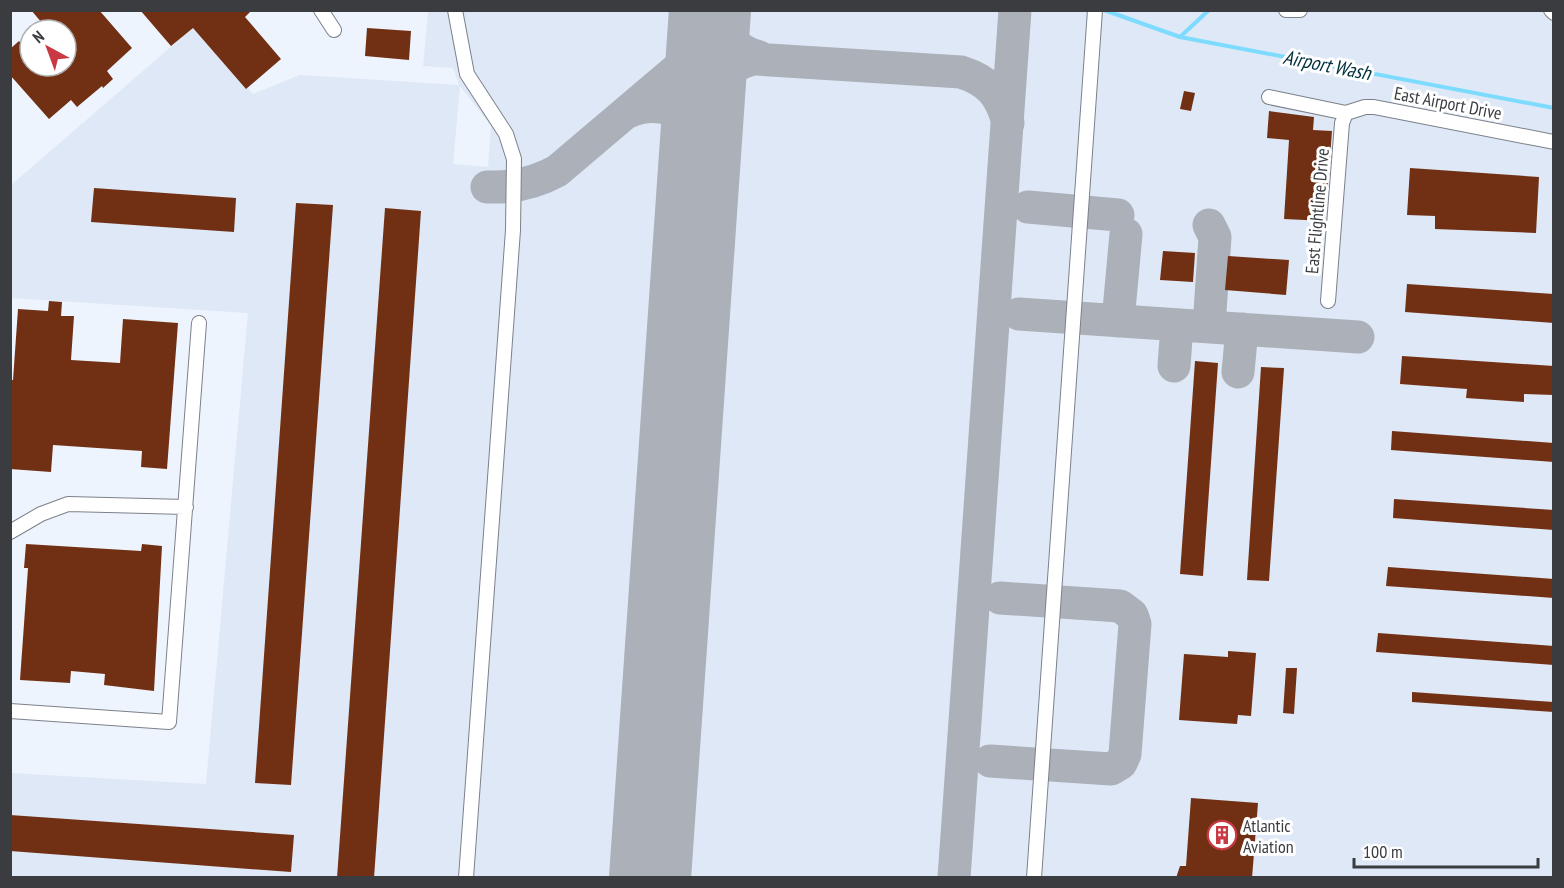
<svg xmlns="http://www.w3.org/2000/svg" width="1564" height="888" font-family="'PT Sans Narrow',sans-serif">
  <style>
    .built { fill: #dee8f7; fill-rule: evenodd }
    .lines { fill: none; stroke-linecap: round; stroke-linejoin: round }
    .stream { stroke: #7ddbfd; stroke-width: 4 }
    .taxiway { stroke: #acb0b8; stroke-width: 33 }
    .runway { stroke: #acb0b8; stroke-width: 82 }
    .building { fill: #713013 }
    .minor-casing { stroke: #7c8189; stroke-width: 16 }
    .minor { stroke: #fff; stroke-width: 14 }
    .labels { text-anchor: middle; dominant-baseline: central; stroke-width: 6; stroke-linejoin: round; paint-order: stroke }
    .street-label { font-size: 18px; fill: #3a3c40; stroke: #fff }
    .poi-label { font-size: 18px; fill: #3a3c40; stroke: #fff; text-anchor: start }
    .water-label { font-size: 20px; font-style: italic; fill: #012f3c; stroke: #fff }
  </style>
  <rect width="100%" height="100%" fill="#eef4fd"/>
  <path class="built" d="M428,11H1553V877H11L10,773L206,784L248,313L10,298L11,185L195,26L253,94L300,75L459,85L453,68L423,66ZM460,86L491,126L488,167L453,164Z"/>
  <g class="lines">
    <path class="stream" d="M1104,10L1180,37L1554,108
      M1180,37L1209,10"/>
    <path class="taxiway" d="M712,10C721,34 734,50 759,57
      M704,108C716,82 728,63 758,58
      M628,112C650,102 682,105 694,130C697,137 698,146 700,153
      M487,187C512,188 535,183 557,171L682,65L708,56L961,72C989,81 1001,95 1008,123
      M1028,207L1118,215
      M1209,225L1215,237L1209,327
      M1019,314L1358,337
      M1118,321L1126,234
      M1174,366L1177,325
      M1238,372L1242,329
      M990,761L1111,769L1121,763L1125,754L1135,624L1132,615L1120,606L1000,598
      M954,878L1015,10"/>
    <path class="runway" d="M650,878L710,10"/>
  </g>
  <path class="building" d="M31,10H99L132,48L107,71L113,79L103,88L102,86L77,107L71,100L49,119L10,75V49L19,41L30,53V66H66V30H53L45,21L42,23Z
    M140,10H252L245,17L281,59L246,89L193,28L171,46Z
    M367,28L411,31L409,60L365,56Z
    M1184,91L1195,93L1191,111L1180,109Z
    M1269,111L1314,117L1313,130L1332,131L1325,221L1284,219L1289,140L1267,138Z
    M1410,168L1539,177L1536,233L1435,229V216L1407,215Z
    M94,188L236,198L234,232L91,222Z
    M296,203L333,205L291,785L255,783Z
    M385,208L421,211L374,878H337Z
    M1163,251L1195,253L1193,282L1160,280Z
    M1228,256L1289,260L1286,295L1225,290Z
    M1407,284L1554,294V323L1405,312Z
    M49,301L62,302L61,316H74L71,360L120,363L123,319L178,323L167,469L141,467L142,451L53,445L51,472L10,469V380H13L18,309L48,311Z
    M1402,356L1554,366V395L1524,394V402L1466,398L1467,389L1400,384Z
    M1195,361L1218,363L1203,576L1180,574Z
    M1261,367L1284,368L1269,581L1247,580Z
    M1392,431L1554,443V462L1391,450Z
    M1394,499L1554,510V530L1393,518Z
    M26,544L141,551L142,544L162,546L154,691L104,685L105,674L71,671L70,683L20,680L28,568H24Z
    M1388,567L1554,579V598L1386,586Z
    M1378,633L1554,646V665L1376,652Z
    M1228,651L1256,653L1251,716L1238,715L1237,724L1179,720L1184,654L1228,657Z
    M1286,668H1297L1294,714L1283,713Z
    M1412,692L1554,702V712L1412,702Z
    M1191,798L1258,803L1252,878H1176L1180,866H1186Z
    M10,815L294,835L291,872L10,851Z"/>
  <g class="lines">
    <g class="minor-casing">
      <path id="minor" d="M321,10L334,30
        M455,10L467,74L506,134L514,159L513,230L466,878
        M1286,10H1300
        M1551,10L1554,13
        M1269,97L1346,113
        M1328,301L1342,123L1346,113L1365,107H1374L1554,142
        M10,532L41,514L68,504L186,507
        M10,711L169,722L199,323
        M1034,878L1095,10"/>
    </g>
    <use href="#minor" class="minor"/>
  </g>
  <defs>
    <g id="building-ring" transform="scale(1.5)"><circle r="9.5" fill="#fff" stroke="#c93943" stroke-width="1.5"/><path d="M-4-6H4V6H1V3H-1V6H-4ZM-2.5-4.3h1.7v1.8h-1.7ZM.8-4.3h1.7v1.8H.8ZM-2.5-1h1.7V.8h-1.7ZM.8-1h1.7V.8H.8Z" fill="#c93943"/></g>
  </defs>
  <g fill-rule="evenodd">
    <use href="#building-ring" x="1222" y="835"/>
  </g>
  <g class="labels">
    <g class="street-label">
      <text transform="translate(1448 103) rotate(11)">East Airport Drive</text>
      <text transform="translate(1317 211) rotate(-85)">East Flightline Drive</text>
    </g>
    <g class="poi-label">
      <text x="1243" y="825">Atlantic<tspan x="1243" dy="21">Aviation</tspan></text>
    </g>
    <g class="water-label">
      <text transform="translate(1327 65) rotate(11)">Airport Wash</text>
    </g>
  </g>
  <rect width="1564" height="888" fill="none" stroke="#3a3c40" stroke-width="24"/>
  <g transform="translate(48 48) rotate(319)"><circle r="28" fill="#ffffff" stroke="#b0b1b3" stroke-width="1.5"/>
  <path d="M0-4.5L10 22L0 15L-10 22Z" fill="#c93943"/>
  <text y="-9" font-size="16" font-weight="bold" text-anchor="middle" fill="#3a3c40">N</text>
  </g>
  <path d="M1354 858v9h184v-9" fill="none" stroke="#3a3c40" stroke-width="3"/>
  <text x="1363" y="858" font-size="18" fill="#3a3c40" stroke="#ffffff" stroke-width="4.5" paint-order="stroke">100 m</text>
</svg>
